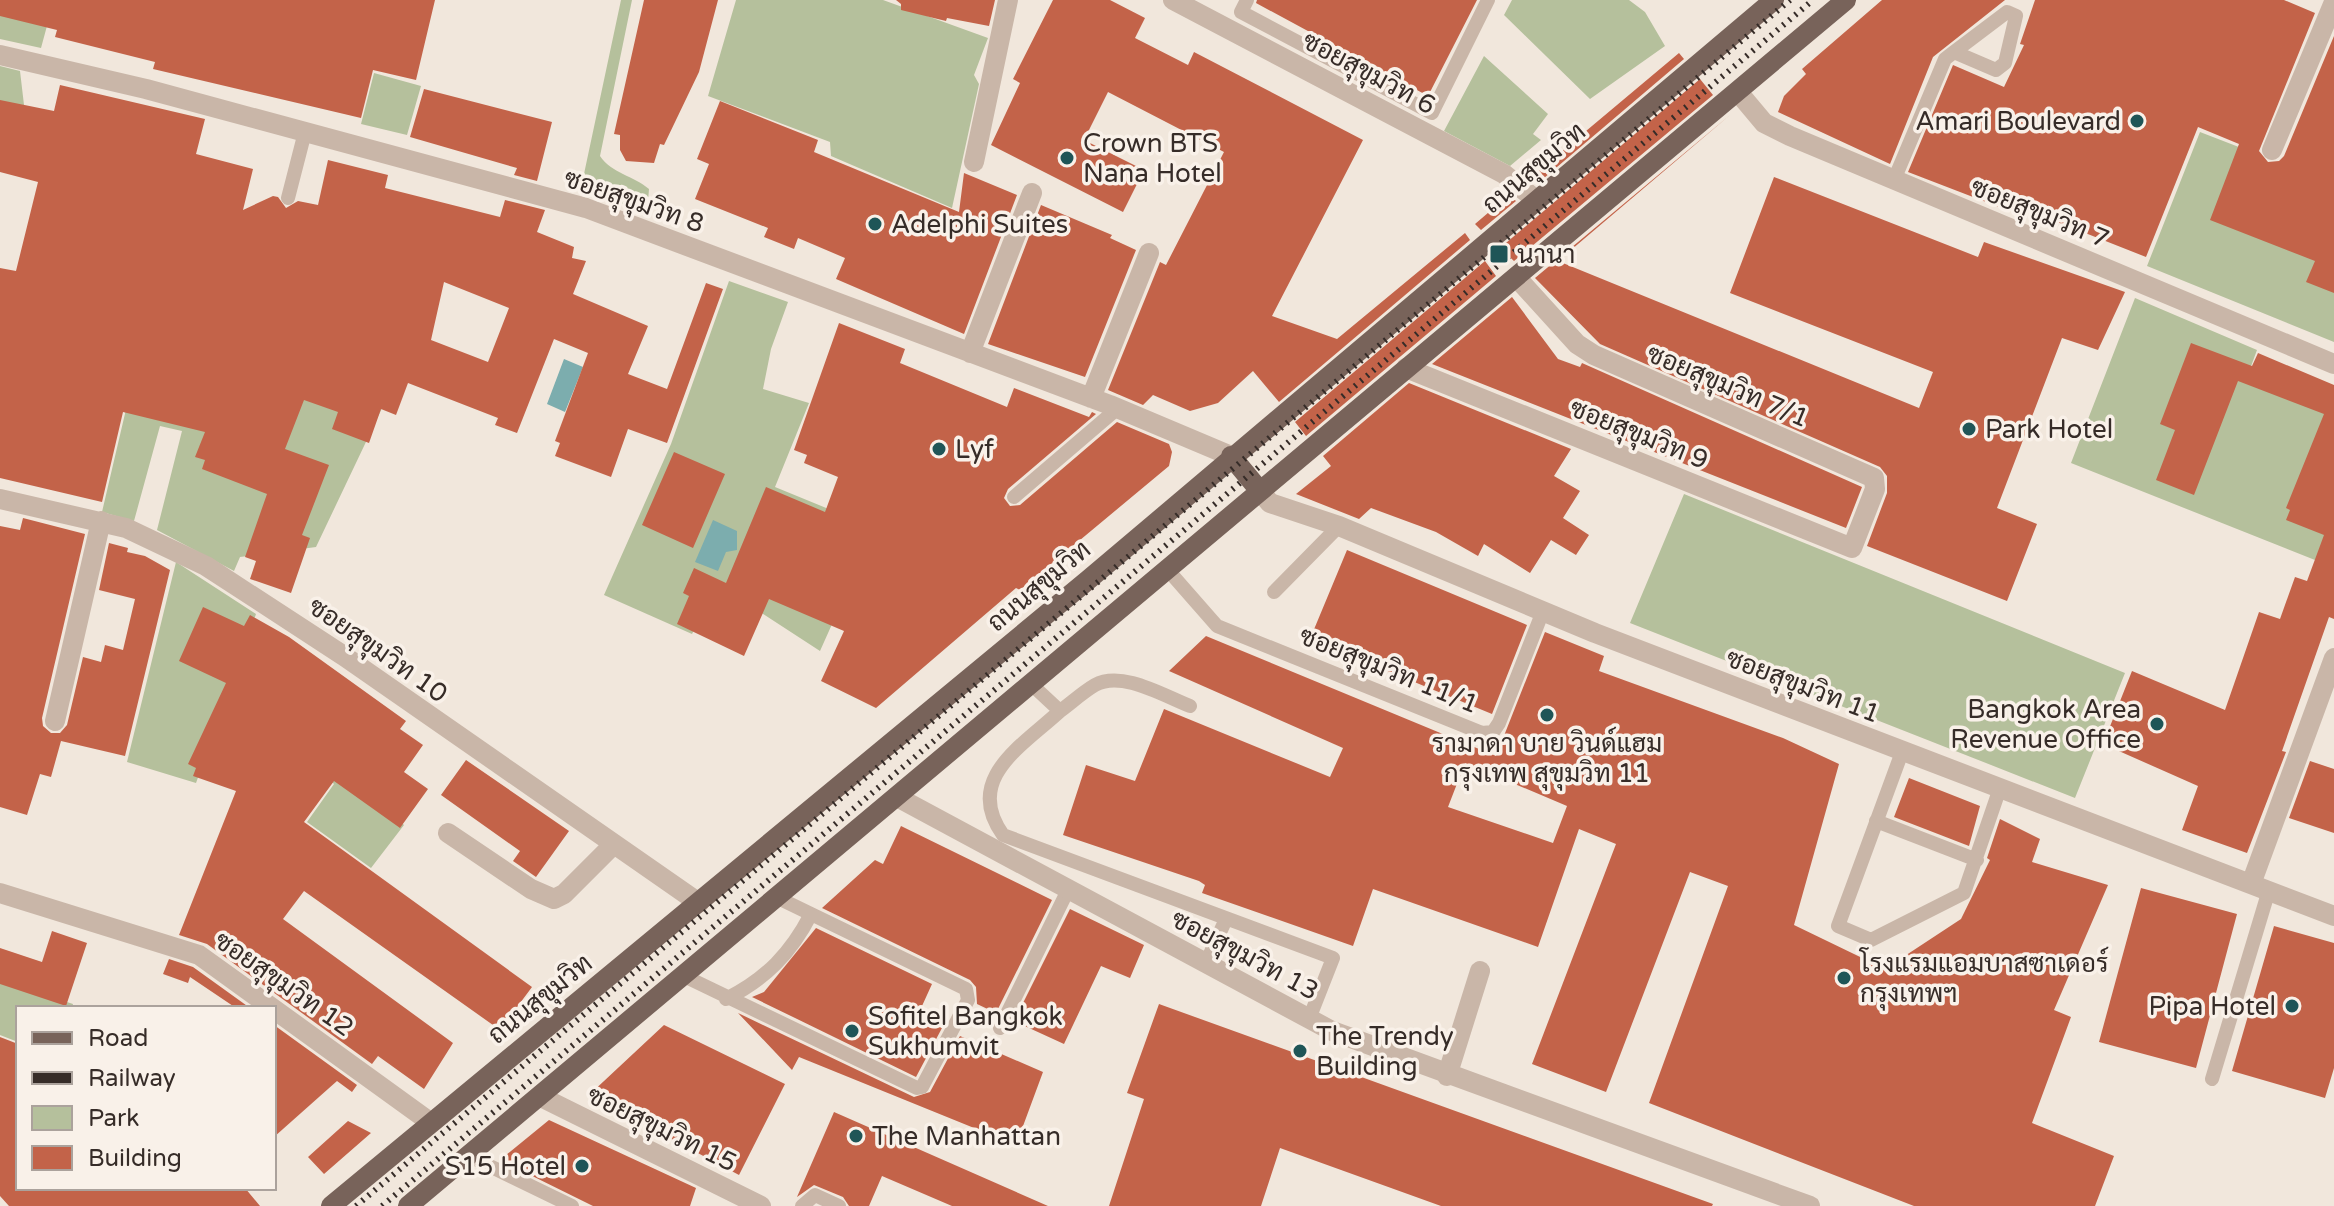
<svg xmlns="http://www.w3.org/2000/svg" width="2334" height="1206" font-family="'Varela Round',Sarabun,sans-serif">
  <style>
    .green { fill: #b5c09c }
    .water { fill: #7cadae }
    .building { fill: #c36349; fill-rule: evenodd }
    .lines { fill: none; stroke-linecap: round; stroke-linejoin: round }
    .service { stroke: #c9b6a8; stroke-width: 14 }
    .minor { stroke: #c9b6a8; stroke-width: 20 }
    .primary { stroke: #78635a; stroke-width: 20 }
    .rail { stroke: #362c28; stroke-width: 6; stroke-dasharray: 2 6; stroke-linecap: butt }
    .poi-dot { fill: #1f5557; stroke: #f9f1e9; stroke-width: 3 }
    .labels { text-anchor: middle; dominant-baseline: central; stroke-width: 7; stroke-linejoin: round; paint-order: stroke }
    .street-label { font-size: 26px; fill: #362c28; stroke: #f9f1e9 }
    .poi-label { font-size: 26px; fill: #362c28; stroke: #f9f1e9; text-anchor: start }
  </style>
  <rect width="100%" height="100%" fill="#f1e7dc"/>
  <path class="green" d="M0,0H54L41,48L0,39Z
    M621,0H632L600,156C611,173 634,176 649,189L647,213L581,188Z
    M736,0H883L988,38L974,75L979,84L952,208L831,156L830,142L708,96Z
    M1512,0H1629L1645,12L1665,46L1590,99L1504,15Z
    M1484,56L1548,114L1533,134L1541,140L1510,166L1444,131Z
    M0,66L20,71L24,105L0,112Z
    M374,73L421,86L407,135L361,124Z
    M2200,132L2244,149L2334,269V342L2147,266Z
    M729,281L788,302L771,349L763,389L809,403L775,487L875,528L820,651L717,584L692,634L604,595L671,444Z
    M153,294L394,383L316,547L240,557L234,571L157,530L182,431L160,426L134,521L102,512Z
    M2135,298L2257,350L2250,369L2334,413V529L2320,562L2071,463Z
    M1684,494L2125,673L2075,798L1630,623Z
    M176,562L256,614L196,783L127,762Z
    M339,767L404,825L371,868L307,822L334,784L330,780Z
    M0,980L73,1004L72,1008H18V1042L0,1035Z"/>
  <path class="water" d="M564,359L583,367L565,412L547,404Z
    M713,520L737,531V550L726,552L718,571L695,562Z"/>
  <path class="building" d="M0,0H435L416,80L373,70L361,118L153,69L155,62L55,37L57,30L0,16Z
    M644,0H718L699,72L664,145L660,144L654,163L626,161L620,150V135L614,134Z
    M896,0H995L989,26L947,18L946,21L901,10V4Z
    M1053,0H1110L1145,18L1135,38L1188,65L1194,52L1363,140L1272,316L1337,339L1465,233L1470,240L1279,402L1253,371L1218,403L1190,411L1153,395L1143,405L1108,390L1160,262L1166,265L1224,152L1108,92L1084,140L1144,170L1123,212L991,145L1020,83L1013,79Z
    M1257,0H1477L1428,96L1256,3Z
    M1882,0H2005L1933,57L1890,164L1778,112L1784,96L1806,74L1802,69Z
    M2035,0H2284L2315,13L2259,151L2268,162L2279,161L2284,156L2334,36V293L2306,282L2315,261L2210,220L2239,144L2198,127L2146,257L2027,210L2025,217L1908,172L1953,65L2004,87L2024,45L2020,44Z
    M1679,53L1684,59L1537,184L1530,178Z
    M1700,79L1713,95L1514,261L1500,248Z
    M60,85L205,119L196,154L253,169L243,210L273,196L278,197L286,208L298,201L318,205L328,160L388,175L385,188L500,217L505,200L545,210L537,232L574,247L572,258L586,261L573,294L648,326L628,374L667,389L706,283L723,289L667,443L628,429L611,477L555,456L560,443L555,441L588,353L554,339L517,433L495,425L498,418L408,383L396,415L381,409L369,443L332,429L338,412L304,400L285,449L329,465L302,535L310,538L291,593L250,579L256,561L245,557L267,494L202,469L205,460L195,457L205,432L123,412L102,502L0,478V268L16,271L38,182L0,172V100L54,111ZM444,282L509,308L488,362L431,340Z
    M424,89L552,122L537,181L514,175L517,168L410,137Z
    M720,101L818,140L814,152L959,212L964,173L1017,195L964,334L836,279L845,258L798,238L794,249L764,237L768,228L695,199L709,164L697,159Z
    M1730,115L1558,261L1919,408L1933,372L1730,293L1774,177L1978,257L1984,242L2125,292L2098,350L2062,338L1997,508L2037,524L2007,601L1867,546L1887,493V476L1880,467L1600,344L1535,278Z
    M1509,195L1516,201L1481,230L1475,224Z
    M1041,205L1112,235L1110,238L1136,250L1085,377L988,344Z
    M1485,261L1496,276L1306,436L1295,422Z
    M1512,297L1558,359L1580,367L1582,363L1862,487L1846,528L1432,364Z
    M839,323L905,349L900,363L1007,407L1014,388L1089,417L1092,412L1096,414L1008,489L1004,498L1010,506L1020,505L1117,422L1169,444L1172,452L1169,466L1020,590L1016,588L876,708L821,681L844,631L769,599L744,656L677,624L689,596L683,593L694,568L726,583L766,487L825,512L838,477L804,463L807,455L794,450Z
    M2191,343L2252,366L2258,353L2334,385V619L2329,617L2282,751L2286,752L2247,853L2182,830L2198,786L2103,744L2132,671L2225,710L2259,612L2280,619L2295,577L2307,581L2324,535L2286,520L2290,510L2286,508L2324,414L2238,381L2194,495L2156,480L2175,430L2160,424Z
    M1409,383L1571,449L1554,476L1580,491L1563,518L1589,535L1576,555L1551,540L1530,573L1484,544L1478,556L1436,532L1371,508L1359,519L1296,494L1331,466L1323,456Z
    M674,452L725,474L693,548L642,525Z
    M23,518L85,534L42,718L43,726L51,733H60L67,725L83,657L101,662L105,645L123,650L135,599L99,590L109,543L128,548L127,552L145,556L170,570L125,756L61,741L51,777L40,774L27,815L0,807V526L20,530Z
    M1347,550L1527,625L1492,714L1310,639Z
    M203,607L244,626L250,615L289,637L406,721L400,729L423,745L404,772L428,789L400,828L334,781L304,822L532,987L500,1030L304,891L283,919L453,1043L424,1089L378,1056L372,1064L207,944L179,935L236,791L193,776L196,768L188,764L226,683L179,661Z
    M1545,632L1604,656L1599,671L1783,738L1839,764L1794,925L1885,969L1961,919L1990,860L1987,858L2000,819L2040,839L2032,862L2108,885L2054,1010L2071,1017L2032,1123L2114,1156L2095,1206H1914L1649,1103L1728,886L1690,872L1606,1092L1532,1064L1616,844L1579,829L1538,947L1373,889L1353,946L1202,893L1205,885L1199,881L1063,835L1086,765L1135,781L1164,709L1330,777L1343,748L1169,671L1206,636L1496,756ZM1465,763L1567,806L1553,843L1448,807Z
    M466,760L569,831L536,877L513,861L520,851L441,795Z
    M2310,761L2334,769V833L2289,818Z
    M1909,778L1980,806L1969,846L1894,817Z
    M901,826L1052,900L996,1013L977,1004L976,987L970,980L822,908L875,860L883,864Z
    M2141,888L2237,914L2196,1068L2099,1042Z
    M1070,909L1144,945L1130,978L1101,966L1064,1044L1014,1021Z
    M2274,926L2334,943V1068L2325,1098L2232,1071Z
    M816,928L932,984L917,1017L942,1028L916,1077L752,997L764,992Z
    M52,931L87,943L66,1006L0,984V948L42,962Z
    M169,959L193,967L250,1008H236L190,977L188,983L163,974Z
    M1159,1004L1713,1204L1712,1206H1441L1280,1148L1261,1206H1109L1144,1099L1127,1093Z
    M738,1013L914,1097L930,1092L960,1036L1043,1072L1016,1145L799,1057L792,1070Z
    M274,1025L357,1085L352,1092L337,1081L274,1137Z
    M664,1025L785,1084L739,1175L589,1095Z
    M0,1037L18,1044V1188H245L260,1206H9L0,1196Z
    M834,1112L1048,1206H952L882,1176L869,1206H849L843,1197L814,1185L797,1197Z
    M549,1120L696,1188L690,1206H593L500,1160Z
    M348,1121L371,1133L324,1174L308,1157Z"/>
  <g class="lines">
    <path class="service" d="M1247,0L1241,12L1432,113L1488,0
      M1894,180L1945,59L1954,52L2007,12L2016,16L2005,63L1996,70L1954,52
      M288,198L305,132
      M1014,497L1118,408
      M1167,569L1217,626L1482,733L1493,732L1499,723L1543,611
      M1274,592L1339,526
      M1031,684L1060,711C1022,746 963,779 1003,835L1333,958L1309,1019
      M1060,711C1071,703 1083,692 1095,685C1122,670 1164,696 1190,706
      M1902,752L1838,926L1871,940L1964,893L2000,788
      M1876,821L1977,860
      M1206,963L1226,919
      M684,976L917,1088L922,1087L968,1000L966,989L776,897
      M726,999C766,979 791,953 811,914
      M1000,1028L1068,890
      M2212,1079L2269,890
      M469,1156L572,1206
      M802,1206L815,1195L839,1206"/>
    <path class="minor" d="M1173,0L1504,174L1536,200
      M0,55L146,89L586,208L1110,405L1231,456
      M1738,92L1764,123L1790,136L2334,364
      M2272,150L2334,2
      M974,162L1008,0
      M970,353L1032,193
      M1406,368L1852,548L1875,489L1874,478L1594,355L1577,344L1517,278
      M1091,398L1149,253
      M1260,491L1270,503L1339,526L1595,633L2334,916
      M0,499L126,528L206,566L344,656L699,903
      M55,721L101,521
      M897,797L1332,1031L1810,1206
      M448,833L531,889L554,899L564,894L612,846
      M2251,884L2334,658
      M0,893L199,955L430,1122
      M1447,1076L1480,971
      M541,1097L761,1206"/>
    <path class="primary" d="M1231,456L1260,491
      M331,1206L1088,580L1774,0
      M408,1206L1846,0"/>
    <path class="rail" d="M356,1206L1790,0
      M382,1206L1813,0"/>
  </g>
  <g class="poi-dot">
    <circle cx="2137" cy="121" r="8"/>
    <circle cx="1067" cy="158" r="8"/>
    <circle cx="875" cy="224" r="8"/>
    <rect x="1489" y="244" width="20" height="20" rx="4"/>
    <circle cx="1969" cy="429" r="8"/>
    <circle cx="939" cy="449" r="8"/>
    <circle cx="1547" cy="715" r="8"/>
    <circle cx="2157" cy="724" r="8"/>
    <circle cx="1844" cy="978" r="8"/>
    <circle cx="2292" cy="1006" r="8"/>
    <circle cx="852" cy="1031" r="8"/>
    <circle cx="1300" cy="1051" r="8"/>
    <circle cx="856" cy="1136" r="8"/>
    <circle cx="582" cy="1166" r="8"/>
  </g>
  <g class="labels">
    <g class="street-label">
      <text transform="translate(1369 73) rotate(28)">ซอยสุขุมวิท 6</text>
      <text transform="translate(1534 168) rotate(-40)">ถนนสุขุมวิท</text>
      <text transform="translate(634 201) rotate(19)">ซอยสุขุมวิท 8</text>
      <text transform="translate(2040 213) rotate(22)">ซอยสุขุมวิท 7</text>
      <text transform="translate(1728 386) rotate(23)">ซอยสุขุมวิท 7/1</text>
      <text transform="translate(1639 434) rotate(22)">ซอยสุขุมวิท 9</text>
      <text transform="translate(1039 586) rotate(-40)">ถนนสุขุมวิท</text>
      <text transform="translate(378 650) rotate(35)">ซอยสุขุมวิท 10</text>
      <text transform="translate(1389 670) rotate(22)">ซอยสุขุมวิท 11/1</text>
      <text transform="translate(1803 686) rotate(21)">ซอยสุขุมวิท 11</text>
      <text transform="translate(1245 955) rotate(28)">ซอยสุขุมวิท 13</text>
      <text transform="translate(284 984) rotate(35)">ซอยสุขุมวิท 12</text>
      <text transform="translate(540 999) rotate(-39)">ถนนสุขุมวิท</text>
      <text transform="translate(662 1129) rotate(26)">ซอยสุขุมวิท 15</text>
    </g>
    <g class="poi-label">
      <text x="2121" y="121" text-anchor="end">Amari Boulevard</text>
      <text x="1083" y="143">Crown BTS<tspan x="1083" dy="30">Nana Hotel</tspan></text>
      <text x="891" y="224">Adelphi Suites</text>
      <text x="1517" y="254">นานา</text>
      <text x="1985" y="429">Park Hotel</text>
      <text x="955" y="449">Lyf</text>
      <text x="2141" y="709" text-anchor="end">Bangkok Area<tspan x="2141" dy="30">Revenue Office</tspan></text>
      <text x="1547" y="743" text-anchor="middle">รามาดา บาย วินด์แฮม<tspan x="1547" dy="30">กรุงเทพ สุขุมวิท 11</tspan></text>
      <text x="1860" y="963">โรงแรมแอมบาสซาเดอร์<tspan x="1860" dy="30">กรุงเทพฯ</tspan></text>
      <text x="2276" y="1006" text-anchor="end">Pipa Hotel</text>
      <text x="868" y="1016">Sofitel Bangkok<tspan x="868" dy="30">Sukhumvit</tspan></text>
      <text x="1316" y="1036">The Trendy<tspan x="1316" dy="30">Building</tspan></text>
      <text x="872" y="1136">The Manhattan</text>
      <text x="566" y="1166" text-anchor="end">S15 Hotel</text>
    </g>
  </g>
  <rect x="16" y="1006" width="260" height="184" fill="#f9f1e9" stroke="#aba29c" stroke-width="2"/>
  <rect x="32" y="1032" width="40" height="12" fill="#78635a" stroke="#aba29c" stroke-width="2"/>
  <text x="88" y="1046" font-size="24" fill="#362c28">Road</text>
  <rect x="32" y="1072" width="40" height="12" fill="#362c28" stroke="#aba29c" stroke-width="2"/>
  <text x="88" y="1086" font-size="24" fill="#362c28">Railway</text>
  <rect x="32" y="1106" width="40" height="24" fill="#b5c09c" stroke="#aba29c" stroke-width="2"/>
  <text x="88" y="1126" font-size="24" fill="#362c28">Park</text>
  <rect x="32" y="1146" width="40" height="24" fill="#c36349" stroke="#aba29c" stroke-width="2"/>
  <text x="88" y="1166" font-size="24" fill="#362c28">Building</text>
</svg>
